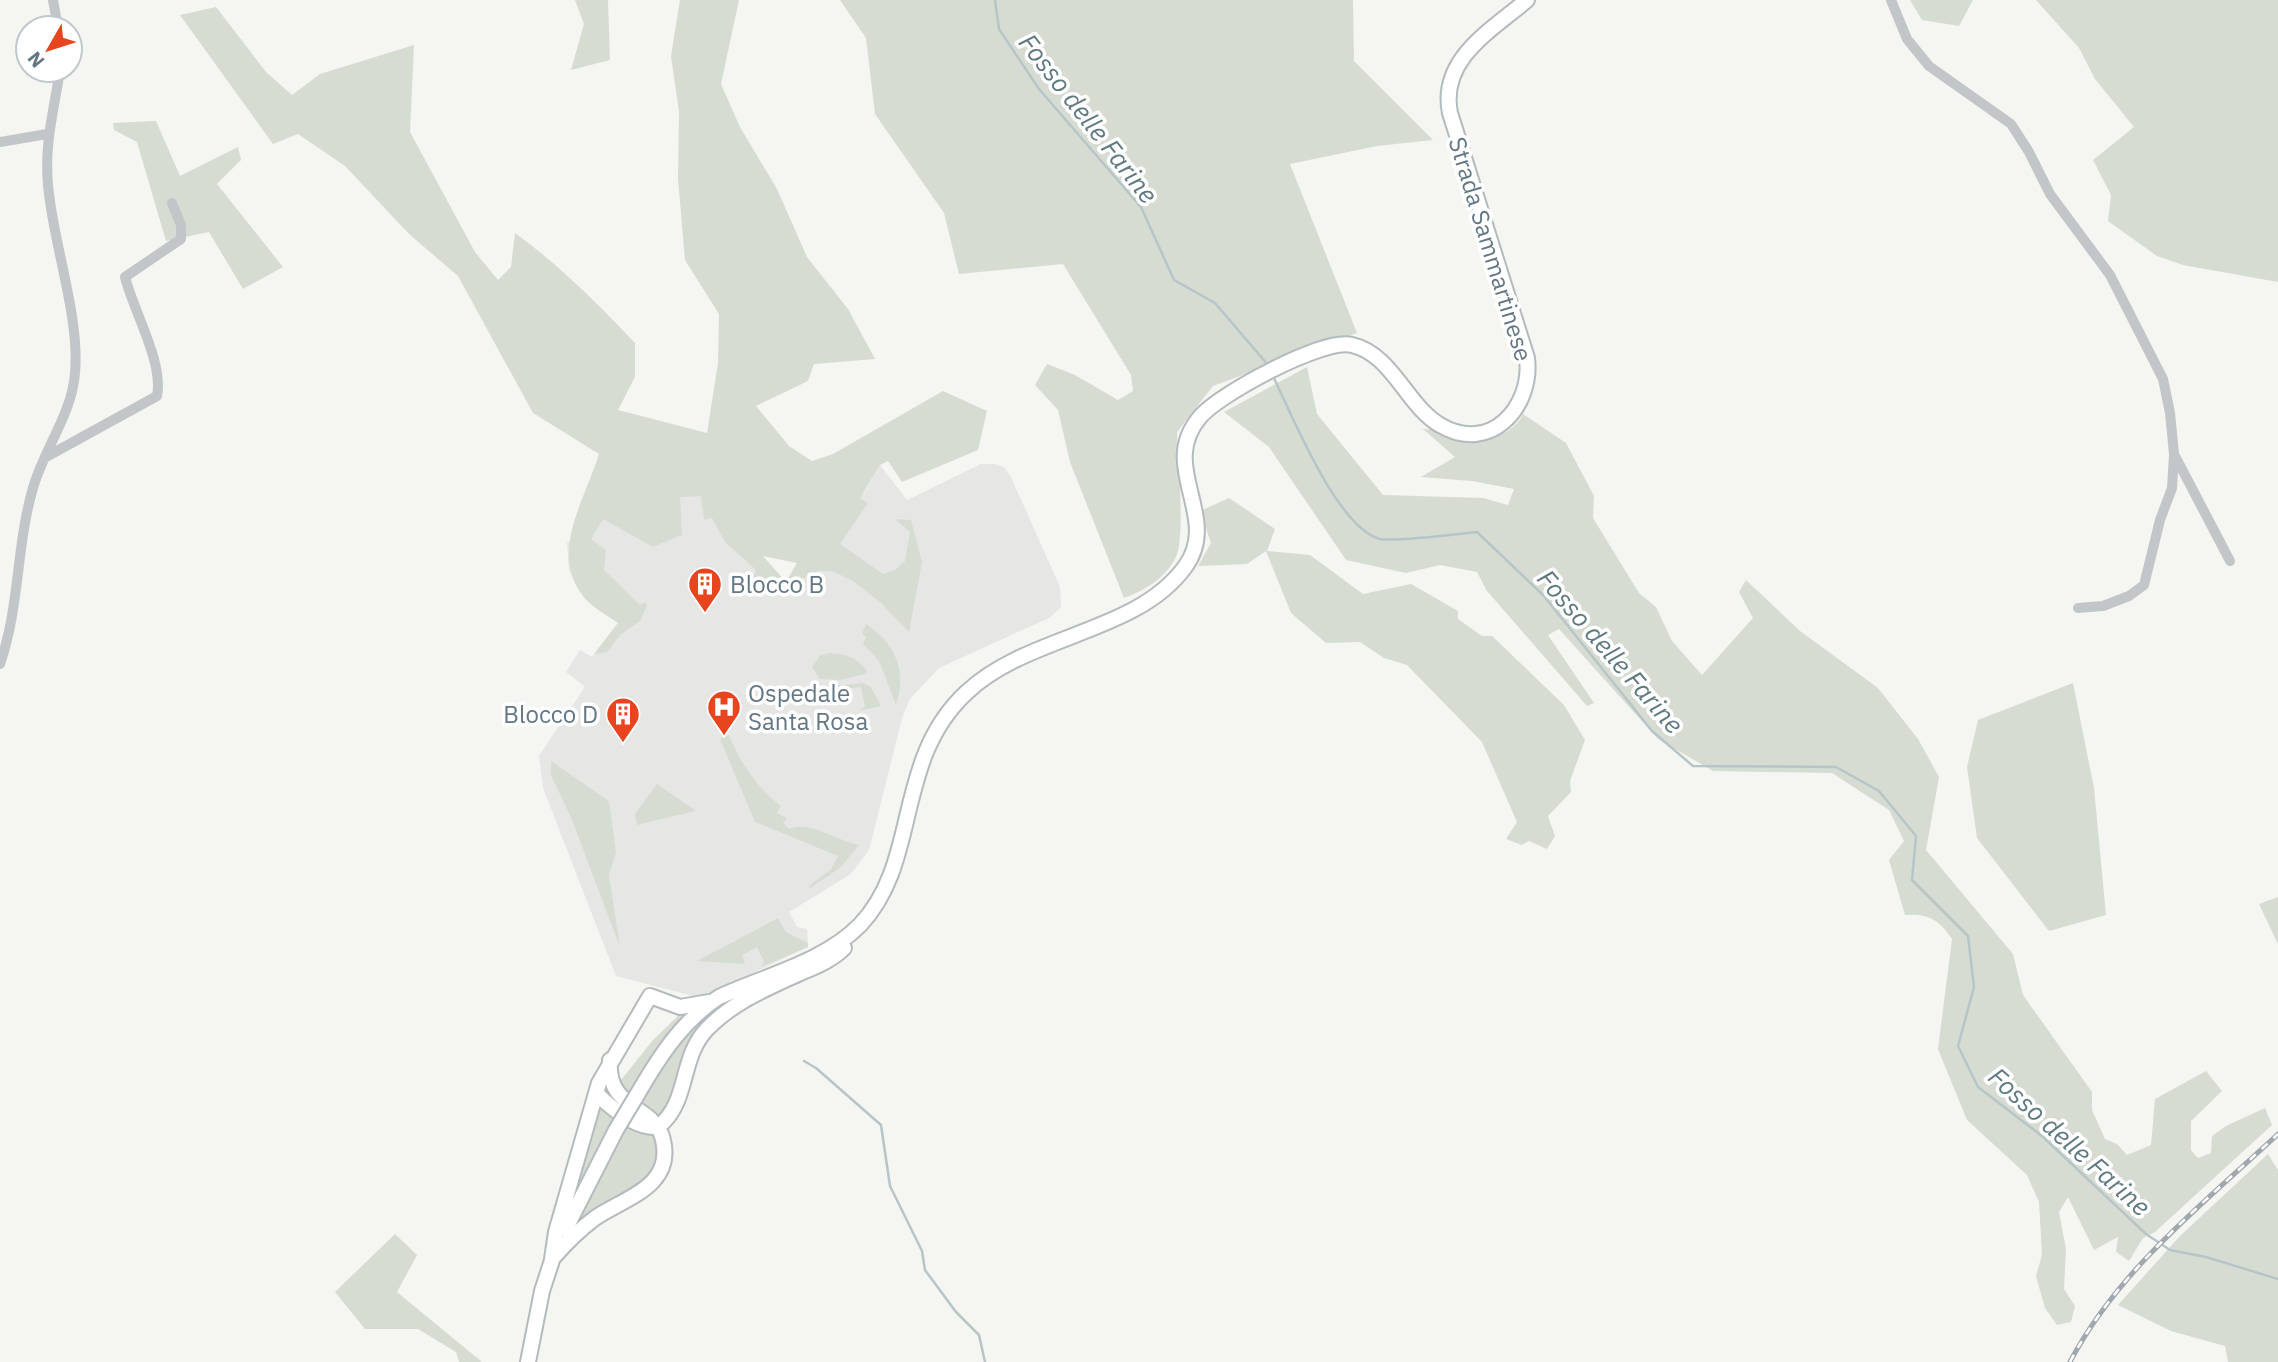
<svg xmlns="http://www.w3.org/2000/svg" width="2278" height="1362" font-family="'IBM Plex Sans',sans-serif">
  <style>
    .built { fill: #e6e7e5 }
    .green { fill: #d6dcd2; fill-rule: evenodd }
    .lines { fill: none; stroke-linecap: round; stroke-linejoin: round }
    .stream { stroke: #b7c5c8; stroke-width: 2.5 }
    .secondary-casing { stroke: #b4babe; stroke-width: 18 }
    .street { stroke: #c2c6c9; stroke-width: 10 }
    .secondary { stroke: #fff; stroke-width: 14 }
    .rail-casing { stroke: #a0a8ad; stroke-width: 5 }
    .rail { stroke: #fff; stroke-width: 2.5; stroke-dasharray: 8; stroke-linecap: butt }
    .secondary-bridge-casing { stroke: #b4babe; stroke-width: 18; stroke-linecap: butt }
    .secondary-bridge { stroke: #fff; stroke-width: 14 }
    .labels { text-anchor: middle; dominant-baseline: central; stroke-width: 7; stroke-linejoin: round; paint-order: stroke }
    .street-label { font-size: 24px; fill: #637683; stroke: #fff }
    .poi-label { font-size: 24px; fill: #637683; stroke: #fff; text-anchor: start }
    .water-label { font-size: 26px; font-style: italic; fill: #5f7980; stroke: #fff }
  </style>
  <rect width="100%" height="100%" fill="#f5f5f1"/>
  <path class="built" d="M981,464H995L1004,467L1011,477L1060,587L1061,607L1049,618L939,668L910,699L902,718L869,850L851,874L789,912L797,927L807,929L808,947L711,993L693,996L616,976L543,788L539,756L585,687L566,672L580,650L592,657L618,623L584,598L569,570L567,543L677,468L786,582L815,532L865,491L880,465L907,500Z"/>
  <path class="green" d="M575,0H608L610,60L571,70L584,24Z
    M680,0H739L721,84L740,127L777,189L807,257L848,309L875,359L814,364L808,381L756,406L789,446L812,461L833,454L943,391L987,411L978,450L902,482L888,461L880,465L860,498L868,503L840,544L883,574L895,570L905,561L910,532L895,519L911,520L922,562L909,632L881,603L853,581L832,571H818L795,583L781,585L753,577L756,570L725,542L712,518L704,520L701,496L680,497L682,535L653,547L603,519L591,539L606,550L604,570L640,605L645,602L647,606L640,621L620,635L607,652L594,654L618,623C607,615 591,607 583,596C549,552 585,500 599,454L533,413L458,276L409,234L345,166L298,134L273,144L180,15L216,7L266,72L292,95L320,74L414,45L410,132L475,252L498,280L511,267L515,233C559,265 597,303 635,343V377L618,410L707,433L718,363L719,314L685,260L678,179L679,112L671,56ZM763,556L797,563L786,582Z
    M840,0H1353L1354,61L1433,140L1377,146L1290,164L1357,333L1213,386L1177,432C1178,458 1186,540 1175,559C1163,580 1145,590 1124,598L1070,462L1058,410L1035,385L1047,364L1075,375L1118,400L1133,391L1131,375L1063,264L959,274L944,213L875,114L866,38Z
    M1910,0H1973L1959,26L1922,20Z
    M2036,0H2278V282L2183,265L2157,256L2108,221L2111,195L2093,160L2134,127L2095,79L2079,48Z
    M156,121L180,176L238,147L241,160L217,184L283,267L243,289L209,232L166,241L137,142L114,130L113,123Z
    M1307,367L1317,414L1383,495L1483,498L1508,505L1514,489L1472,481L1421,477L1455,457L1423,429C1438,429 1447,437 1460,440C1481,445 1515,434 1523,414L1566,443L1594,496L1593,518L1639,593L1656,607L1672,641L1702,675L1753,618L1739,592L1746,580L1800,631L1878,688L1918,739L1939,777L1926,850L2013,954L2023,995L2092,1092V1110L2105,1139L2117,1144L2127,1155L2151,1145L2155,1099L2206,1071L2222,1091L2191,1121V1150L2198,1158L2211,1153L2212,1136L2226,1126L2265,1108L2272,1125L2155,1232L2143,1238L2129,1261L2116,1252L2118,1237L2094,1250L2068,1197L2059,1212L2066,1249L2064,1289L2075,1306L2071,1322L2057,1325L2045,1308L2036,1276L2042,1255L2039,1202L2027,1175L1967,1120L1938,1049L1952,939C1940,920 1928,913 1905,915L1889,860L1904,841L1889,810L1832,773L1713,771L1658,739L1559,629L1548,635L1594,703L1587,706L1487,591L1477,572L1440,565L1406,573L1346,560L1269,447L1224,412Z
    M1229,498L1275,529L1267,551L1310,555L1363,594L1411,584L1458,611V619L1482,636H1492L1564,705L1585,740L1570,781L1571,792L1548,816L1555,836L1547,849L1529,841L1522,845L1506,839L1517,822L1482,742L1407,665L1384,658L1360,642L1326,643L1291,613L1266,551L1247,564L1198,566L1211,543L1200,511Z
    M866,624C896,644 907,671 896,705L879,661L863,644L866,637L862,634Z
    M829,653C846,654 857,657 867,671L865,674L840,680L820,679L812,667L820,656Z
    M863,683L871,687L881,706L858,711L865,707L861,687L813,692L812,688Z
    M2073,683L2094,788L2106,915L2049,931L1977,838L1967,767L1978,720Z
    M729,735C741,764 756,786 781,806L777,813L787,818L783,823L789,829C809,820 835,840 859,845L840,868L810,888L809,886L831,869L838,856L755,822L720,739Z
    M551,761L609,801L616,852L609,875L620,947L572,820L551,775Z
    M657,784L695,810V811L637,825L635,814Z
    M2278,897V944L2259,904Z
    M778,918L786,932L808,943V947L761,967L764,961L757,947L742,955L745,964L697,961Z
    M766,985L718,1013L675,1100L659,1120L617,1085L653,1040L680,1014L687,1015L659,1046L631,1091L641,1097L686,1031L722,1002Z
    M601,1109L655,1133L660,1152L651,1178L572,1231L612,1127L573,1199L598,1111Z
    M2268,1154L2278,1170V1362H2228L2225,1346L2171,1331L2118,1305L2180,1236Z
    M395,1234L417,1255L397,1292L482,1362H459L456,1352L418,1329H365L335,1292Z"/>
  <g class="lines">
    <path class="stream" d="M995,0L999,29L1039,89L1141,207L1174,280L1215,303L1268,365
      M1272,374C1291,413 1337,528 1380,539C1394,542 1458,534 1477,532L1544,596L1652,731L1693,766L1836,767L1879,791L1916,836L1912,880L1968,936L1974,987L1958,1046L1978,1087L2042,1136L2146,1234L2170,1250L2206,1257L2278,1279
      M804,1061L816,1068L881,1125L890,1186L922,1251L925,1270L956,1312L979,1335L985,1362"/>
    <g class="secondary-casing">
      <path id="secondary" d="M596,1093C611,1108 635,1129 658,1127C690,1102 679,1058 707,1029C732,1003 765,989 798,974C814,967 831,961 844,948
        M637,1095C659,1057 682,1021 719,997C764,976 824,962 860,925C921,861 893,760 967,692C1029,634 1136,634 1185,567C1222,517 1157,467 1200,417C1219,394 1323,338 1352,345C1392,354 1407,406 1440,425C1490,455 1533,407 1527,358L1450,113C1439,59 1492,30 1527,0
        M565,1230L616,1130
        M552,1259L556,1232L599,1083L650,996L680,1007L709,1002
        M552,1259C565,1244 579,1230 595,1218C624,1198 674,1187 663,1140C655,1104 606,1111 610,1060
        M528,1362L542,1291L555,1251"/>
    </g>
    <path class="street" d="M53,0L58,28
      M1891,0L1907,39L1929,66L2011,124L2029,152L2050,194L2110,275L2163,379L2170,413L2174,454L2230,561
      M0,142L47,134
      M46,457L157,396C164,363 133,310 125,277L181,239V225L172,203
      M2078,608L2103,606L2129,596L2144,585L2160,520L2172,488L2174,455
      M0,664C20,606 16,546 33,488C44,449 72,414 75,373C80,316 53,244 48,185C44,145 54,110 60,70"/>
    <use href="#secondary" class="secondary"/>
    <g class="rail-casing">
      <path id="rail" d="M2070,1362C2118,1270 2203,1204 2278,1134"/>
    </g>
    <use href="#rail" class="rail"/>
    <g class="secondary-bridge-casing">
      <path id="secondary-bridge" d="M616,1130L637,1095"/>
    </g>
    <use href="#secondary-bridge" class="secondary-bridge"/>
  </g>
  <defs>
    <g id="building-pin" transform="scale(1.75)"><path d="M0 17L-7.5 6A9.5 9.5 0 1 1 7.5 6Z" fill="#e8441e" stroke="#fff"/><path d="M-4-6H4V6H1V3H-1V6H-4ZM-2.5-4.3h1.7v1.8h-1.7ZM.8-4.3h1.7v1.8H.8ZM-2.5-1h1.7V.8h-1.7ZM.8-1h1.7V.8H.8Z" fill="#fff"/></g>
    <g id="hospital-pin" transform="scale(1.75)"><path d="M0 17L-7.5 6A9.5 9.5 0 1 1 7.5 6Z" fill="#e8441e" stroke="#fff"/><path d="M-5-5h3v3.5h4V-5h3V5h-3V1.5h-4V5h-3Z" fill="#fff"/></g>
  </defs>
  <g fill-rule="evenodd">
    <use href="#building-pin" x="705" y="584"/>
    <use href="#hospital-pin" x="724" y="707"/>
    <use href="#building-pin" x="623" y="714"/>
  </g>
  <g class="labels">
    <g class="street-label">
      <text transform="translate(1491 249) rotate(73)">Strada Sammartinese</text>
    </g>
    <g class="poi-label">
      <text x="730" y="584">Blocco B</text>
      <text x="748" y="693">Ospedale<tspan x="748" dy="28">Santa Rosa</tspan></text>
      <text x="598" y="714" text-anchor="end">Blocco D</text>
    </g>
    <g class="water-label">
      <text transform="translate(1089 118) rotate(52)">Fosso delle Farine</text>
      <text transform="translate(1611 651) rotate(49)">Fosso delle Farine</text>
      <text transform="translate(2070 1141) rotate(42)">Fosso delle Farine</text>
    </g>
  </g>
  <g transform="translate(49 49) rotate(231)"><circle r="33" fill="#ffffff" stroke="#c1c8cd" stroke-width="2"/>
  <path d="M0-5L12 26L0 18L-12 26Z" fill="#e8441e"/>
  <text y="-10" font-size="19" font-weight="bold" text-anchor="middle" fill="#637683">N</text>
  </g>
</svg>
